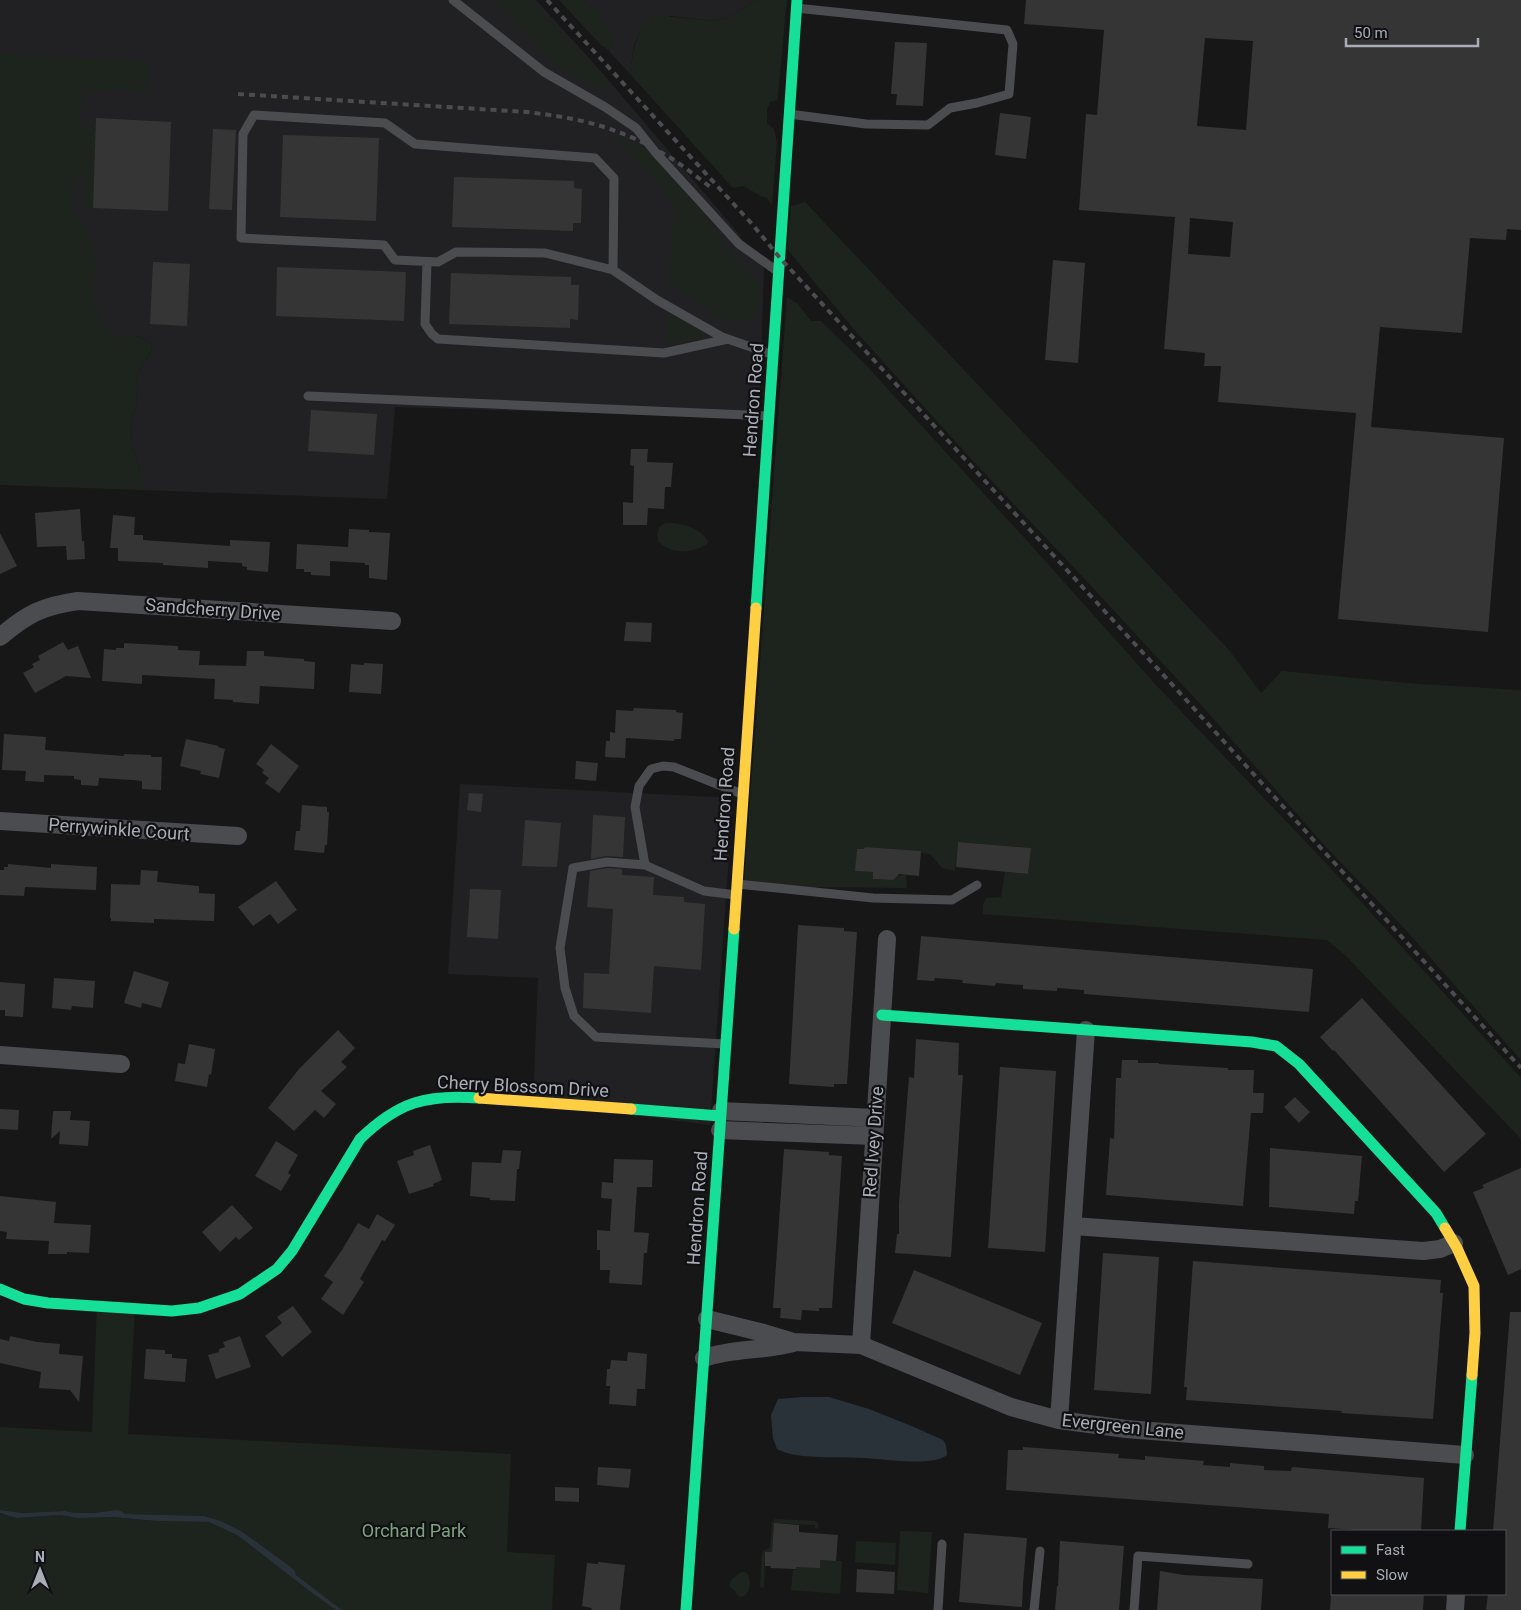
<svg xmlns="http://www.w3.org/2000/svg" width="1521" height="1610" font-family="Roboto,sans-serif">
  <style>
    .built { fill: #212123 }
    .green { fill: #1d241e }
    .water { fill: #2a3239 }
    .building { fill: #353536; fill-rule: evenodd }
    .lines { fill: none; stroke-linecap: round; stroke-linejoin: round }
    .lane { stroke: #4b4c50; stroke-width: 9 }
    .street { stroke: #4b4c50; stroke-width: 18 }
    .fast { stroke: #16e098; stroke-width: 11 }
    .slow { stroke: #ffcf43; stroke-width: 11 }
    .rail { stroke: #4b4c4f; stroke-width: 4; stroke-dasharray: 6 5; stroke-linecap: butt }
    .labels { text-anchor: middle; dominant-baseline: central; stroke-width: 4.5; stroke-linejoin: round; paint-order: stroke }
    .street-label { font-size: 18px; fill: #a8adb8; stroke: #111113 }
    .park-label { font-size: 18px; fill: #7fa381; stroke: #111113 }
  </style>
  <rect width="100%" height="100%" fill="#171717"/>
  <path class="built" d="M0,0H536L599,69L734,228L764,268L759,418L395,407L387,499L142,490V477L132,446L131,423L136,406L138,373L151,352L152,343L137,336L0,362Z
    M585,0H756L730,17L714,21L670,16L640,31L634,45L630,74L608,50L614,39Z
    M460,784L733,798L710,1125L533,1102L538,978L448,974Z"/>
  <path class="green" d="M495,0H530L610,86L606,91L594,89L550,59Z
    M559,0H585L605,23L614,39L608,50L601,45Z
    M756,0H787L778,94L777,100L770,102L767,110V123L774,129L777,142L772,206L767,198L760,196L744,186L733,188L630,74C633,52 636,32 651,15L714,21L730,17Z
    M0,53L151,62L147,92C131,90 94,87 83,98C83,110 75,117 84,128L88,127L96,119L93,208L90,210C83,201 90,187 81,177L78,180L71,207L75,216L84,226L89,238L96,267L92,295L99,317L113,340C131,332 135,335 152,343L151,352L138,373L136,406L131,423L132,446L142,477V490L0,485Z
    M614,137L643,147L653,156L690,197L716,231L724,246L758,281C762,294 760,308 752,319L734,321L720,317L669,282L675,204L625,148L615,141Z
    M805,202L1229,650L1261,693L1282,671L1418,684L1521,690V1060L1404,928L1327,848L1203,707L1080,574L975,463L858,334L787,249L791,206Z
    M787,297L798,304L811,321H821L864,363L1030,544L1156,685L1324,861L1521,1078V1139L1346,956L1327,940L983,914V905L986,898L1001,897L1005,872L1028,874L1031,848L958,842L955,871L942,868L930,854L921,853V851L865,847L864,849H857L856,871L873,872V879L889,880L890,876L906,875L907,888L790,887L744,882Z
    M668,308C681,316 692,324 702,335V338C692,344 677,342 666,341Z
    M666,523C680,522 701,528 708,541L707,544C693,553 670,555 658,541C657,533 657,526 666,523Z
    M97,1306L135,1309L128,1434L511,1454L507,1552L555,1555L552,1610H342L296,1575L295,1571L291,1567L241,1531L221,1521L204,1516L124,1514L121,1511L117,1510L93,1513H75L65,1511L22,1513L0,1510V1427L92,1432Z
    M0,1513L17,1518L60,1515L78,1518L114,1517L156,1521L209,1522L237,1535L336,1610H0Z
    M775,1519L816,1521L818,1523L819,1529L815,1528V1525L774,1523L772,1552H765L764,1588L760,1587L762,1554L764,1550L770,1548L772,1523Z
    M900,1531L932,1532L928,1593L897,1590Z
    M856,1541L896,1543L895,1565L855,1562Z
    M820,1560L842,1561L840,1594L791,1590L793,1570H796V1567Z
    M741,1572H745L748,1574C751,1582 751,1594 741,1597L737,1595L735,1591L729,1586L731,1580Z"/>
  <path class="water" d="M803,1397H829L869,1409L914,1427L943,1440L946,1445L947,1455C932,1467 884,1459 864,1458C844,1457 823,1458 803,1456C794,1455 785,1453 777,1449L773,1438L771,1415L778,1399Z
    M0,1510L22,1513L65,1511L75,1513H93L117,1510L121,1511L125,1514L204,1516L221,1521L241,1531L291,1567L295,1571L296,1575L342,1610H336L315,1595L237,1535L209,1522L156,1521L114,1517L78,1518L60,1515L17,1518L0,1513Z"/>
  <path class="building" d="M1026,0H1521V230L1507,229L1506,240L1470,238L1462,333L1380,327L1371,427L1504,438L1488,632L1338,619L1356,413L1218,402L1221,366H1204L1205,353L1164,349L1175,217L1079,210L1086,114L1097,115L1104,30L1024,24ZM1205,38L1253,41L1246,130L1197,126ZM1190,218L1233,222L1230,257L1188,254Z
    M895,42L927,43L923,106L896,105L897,94H891Z
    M1000,113L1031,117L1026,159L995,155Z
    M96,118L171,122L168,211L93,208Z
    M213,129L236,130L232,210L209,209Z
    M283,135L379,138L376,221L280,217Z
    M454,177L574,181V188L582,189L581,223H573V231L452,227Z
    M1053,260L1085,263L1078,363L1045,360Z
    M153,262L190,264L187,326L150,324Z
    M277,267L406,272L404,321L276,316Z
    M451,273L571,277V285H579L578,320L570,319V328L449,324Z
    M311,410L377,414L374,455L308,451Z
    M631,449H648L647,462L673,463L671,487H665L664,509L648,508L647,525H623V502L633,503L634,466L630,465Z
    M80,509L82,541H84L85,559L67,560L66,546L37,547L35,513Z
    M113,515L135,517L134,535H143V540L230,546V540L270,542L268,572L247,570V567L242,566V563L208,561V568L163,565V563L118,561V548H110Z
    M349,529L369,530V532L390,533L387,580L369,578V565H365V563L330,561V576L311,575V572H304V569H296L297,544L348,547Z
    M0,533L17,566L0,574Z
    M626,622L652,623L651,642L624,641Z
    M63,642L68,650L78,646L91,678L66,676L35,693L23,673L34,667L32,664L40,660L38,656Z
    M124,643L178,646V650L200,651L199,665L246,666L247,651H264V656L304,659V661L315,662L314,689L260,686L259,704L233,702V700L214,699L215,679L142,675V684L102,681L104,649L116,650V648H124Z
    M364,663L383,664L381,694L349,692L351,664L364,665Z
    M634,708L676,710V712L683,713L681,739H674V741L626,738L625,758L605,757L606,741H610V732L615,733L616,710L633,711Z
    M4,734L46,737L45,750L124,756V754L151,755V757H162L161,790L142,789V781L133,780L99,778L98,786L81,785V780L74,779V776L44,775V782L25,781L26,771L2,770Z
    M186,739L219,746L218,747L225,749L219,778L200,774L201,771L180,766Z
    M271,744L299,766L279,793L265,783L269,778L262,773L264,770L256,764Z
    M576,761L598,763L596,781L575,779Z
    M469,793L483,794L481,812L467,810Z
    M302,805L327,807V812H329L327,845H325L324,853L294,850L296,831H300Z
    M593,815L625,817L623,857L606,856L591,859Z
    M525,820L561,823L557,867L522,866Z
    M958,842L1031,848L1028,874L956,867Z
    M865,847L921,851L919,876L899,874L893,880L873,879V872L855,871L857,849H864Z
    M8,864L51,868V864L97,867L96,890L25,887L24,896L0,895V870H4V867H8Z
    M607,868L622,869V875L654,877L653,895L684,897V902L705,904L701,970L654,966L651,1013L583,1008L584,973L609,974L613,909L587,907L590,871Z
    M141,870L158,871L157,882L199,886V893L215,894L214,921L154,919V923L111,921V918H110L111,884L140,885Z
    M276,881L297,910L278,924L270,914L253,926L238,907Z
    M470,889L501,890L498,939L467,937Z
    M798,925L844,928V931L857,932L847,1084H834V1087L789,1084Z
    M921,936L1313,969L1309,1012L1084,994V990L1057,988V991L1023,989V985L996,983L995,986L962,983L963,980L935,978L934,981L917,980Z
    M134,971L169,982L161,1008L142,1003L141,1008L124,1003Z
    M54,978L95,981L93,1008L72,1006L71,1010L52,1008Z
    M0,982L25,984L23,1017L5,1016V1010H0Z
    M1362,998L1486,1134L1444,1172L1334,1050L1333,1051L1320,1037Z
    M338,1030L355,1048L341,1062L347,1067L321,1091L336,1104L324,1118L315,1110L294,1131L268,1108L299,1069Z
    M916,1039L959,1043L958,1075H963L951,1257L895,1253L897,1234H899V1203L909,1077L914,1078Z
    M189,1044L215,1049L211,1075L209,1074L207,1087L175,1081L178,1063L185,1064Z
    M1122,1060H1138V1063H1159V1064L1228,1068V1070H1254L1253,1093H1264L1263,1113H1251L1243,1206L1106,1195L1110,1138L1114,1139L1116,1078H1121Z
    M1000,1067L1056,1071L1045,1252L988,1248Z
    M1295,1097L1310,1112L1299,1123L1284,1107Z
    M0,1109L19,1110L18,1130L0,1129Z
    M53,1111H71L70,1120L90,1121L88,1146L59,1144L60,1131L51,1139Z
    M276,1141L298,1155L288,1173L291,1175L281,1191L255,1176Z
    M430,1145L442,1180L433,1184L434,1186L409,1194L397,1161L414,1155L413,1151Z
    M1270,1148L1362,1156L1358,1201H1355L1354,1214L1269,1207Z
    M784,1149L829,1152V1155L842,1156L832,1308H819V1311L802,1310L801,1320L780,1318L781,1308H773Z
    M503,1150L521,1151L519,1169H517L515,1201L490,1200V1198L470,1196L472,1162L501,1163Z
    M614,1159L653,1160L652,1187H637L634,1232L649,1233L647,1253H644L642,1285L609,1283L610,1270H600V1250H597V1230L610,1231L612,1199L601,1198L602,1182L613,1183Z
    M1521,1168V1269L1508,1275L1473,1192L1484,1188L1482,1185Z
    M0,1196L56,1202L54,1223L91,1225L89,1253L67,1252V1254H48L49,1241L6,1239L7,1232L0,1231Z
    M232,1205L253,1228L239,1240L236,1237L220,1252L202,1232Z
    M377,1214L395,1225L385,1241L382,1240L360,1279L364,1282L343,1315L321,1299L333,1282L324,1276L342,1250L358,1223L369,1229Z
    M1103,1253L1159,1257L1151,1394L1094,1390Z
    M1193,1261L1441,1280L1440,1293H1443L1433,1419L1341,1413L1342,1411L1186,1400L1187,1387H1184Z
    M914,1270L1042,1323L1020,1375L892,1323Z
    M293,1306L312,1332L282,1357L265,1336L282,1323L277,1317Z
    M1510,1312H1521V1610H1486L1488,1594H1505V1531H1493Z
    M10,1336L37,1342L60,1344L59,1354L83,1356L79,1402L70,1390L39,1388L41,1372L0,1363V1339L9,1341Z
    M240,1336L251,1367L216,1379L208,1355L219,1352V1349L225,1347L223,1342Z
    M146,1349L165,1350V1354H172V1358L187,1359L185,1382L144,1379Z
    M628,1352L647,1354L645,1389H637L636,1406L609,1404L610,1386H606L607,1369H610L611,1360L627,1361Z
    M1023,1447L1119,1454L1118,1458L1145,1460V1456L1204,1461L1203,1465L1230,1467V1463L1264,1466V1470L1291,1471L1292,1467L1424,1478L1421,1531H1371L1328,1528L1329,1514L1006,1490L1008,1450H1023Z
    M598,1467L631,1469L629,1488L597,1485Z
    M555,1487L579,1488V1502L555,1501Z
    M774,1523L799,1525V1532L838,1535L836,1561L820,1560V1568L796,1567V1569L770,1568L771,1566H765V1552H772Z
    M964,1533L1027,1538L1023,1584L1022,1607L959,1602Z
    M1060,1541L1124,1546L1119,1610H1055L1057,1586H1058Z
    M598,1562L625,1565L620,1610H591L592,1608L582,1606L587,1563L598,1564Z
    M857,1569L895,1572L894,1594L856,1592Z
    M1160,1571L1184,1575L1263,1579L1261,1610H1157Z
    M1331,1594H1424L1423,1610H1330Z"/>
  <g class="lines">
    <path class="lane" d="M453,0L544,72L605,107L636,128L656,153L739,244L777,271
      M789,114L866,124L928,125L950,108L977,103L1009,94L1013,44L1007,30L796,8
      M427,262L425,324L432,334L438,339L664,353L728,339
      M613,270L545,253L456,252L438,262L395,260L384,245L241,238L243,134L254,115L385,123L415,144L595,158L614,178L613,270L657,300L722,337L771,354
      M308,396L769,416
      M645,865L635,807L639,786L651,769L663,766L674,767L742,794
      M737,884L873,898L952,900L977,885
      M725,1044L596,1037L574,1016L565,988L560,948L573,868L607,862L645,865L704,891L736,895
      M938,1610L942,1544
      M1034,1610L1040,1551
      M1134,1610L1138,1556L1248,1564"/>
    <path class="street" d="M0,637C27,614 42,606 78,601L392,621
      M0,821L238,836
      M0,1055L121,1064
      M721,1111L875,1118
      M720,1130L874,1136
      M1073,1226L1423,1251L1440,1249L1454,1243
      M707,1319L764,1333L794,1342L861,1345L1011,1407L1059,1420L1126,1429L1465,1455
      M861,1345L887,939
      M704,1358C733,1348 764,1351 793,1343
      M1059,1420L1086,1030
      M1455,1610L1456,1594"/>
    <path class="fast" d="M756,608L797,0
      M882,1015L1252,1042L1276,1046L1299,1064L1436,1213L1445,1228
      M631,1109L720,1116
      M0,1289L24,1299L48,1303L172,1311L199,1308L240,1294L277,1269L292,1251L360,1139C398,1102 426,1094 479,1098
      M1460,1531L1472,1375
      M686,1610L734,929"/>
    <path class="slow" d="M734,929L756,608
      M479,1098L631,1109
      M1445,1228L1457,1248L1474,1286L1475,1333L1472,1375"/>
    <path class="rail" d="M547,0L752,224L780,258L1168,680L1521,1068
      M238,94L527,112C580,118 622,128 669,157C684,166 698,178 713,189"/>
  </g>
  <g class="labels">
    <g class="street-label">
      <text transform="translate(753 400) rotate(-86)">Hendron Road</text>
      <text transform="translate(213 609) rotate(4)">Sandcherry Drive</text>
      <text transform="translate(724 804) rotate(-86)">Hendron Road</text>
      <text transform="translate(119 829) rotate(4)">Perrywinkle Court</text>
      <text transform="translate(523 1086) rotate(3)">Cherry Blossom Drive</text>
      <text transform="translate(873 1142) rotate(-86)">Red Ivey Drive</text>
      <text transform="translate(697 1208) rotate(-86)">Hendron Road</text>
      <text transform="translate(1123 1426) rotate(6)">Evergreen Lane</text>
    </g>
    <g class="park-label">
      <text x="414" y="1530">Orchard Park</text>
    </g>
  </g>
  <rect x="1331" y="1530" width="175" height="65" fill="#111113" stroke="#4d4f55"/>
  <rect x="1341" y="1546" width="25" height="8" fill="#16e098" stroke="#4d4f55"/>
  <text x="1376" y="1555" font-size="15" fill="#a8adb8">Fast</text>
  <rect x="1341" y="1571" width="25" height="8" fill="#ffcf43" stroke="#4d4f55"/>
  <text x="1376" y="1580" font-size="15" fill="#a8adb8">Slow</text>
  <g transform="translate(40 1570)" stroke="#111113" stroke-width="4" paint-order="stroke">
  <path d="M0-4L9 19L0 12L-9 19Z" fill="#a8adb8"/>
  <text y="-8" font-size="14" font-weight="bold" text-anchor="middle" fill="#a8adb8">N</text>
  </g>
  <path d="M1346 38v8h132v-8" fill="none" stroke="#a8adb8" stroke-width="2.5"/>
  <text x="1354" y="38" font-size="15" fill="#a8adb8" stroke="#111113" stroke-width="4" paint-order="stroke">50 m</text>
</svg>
